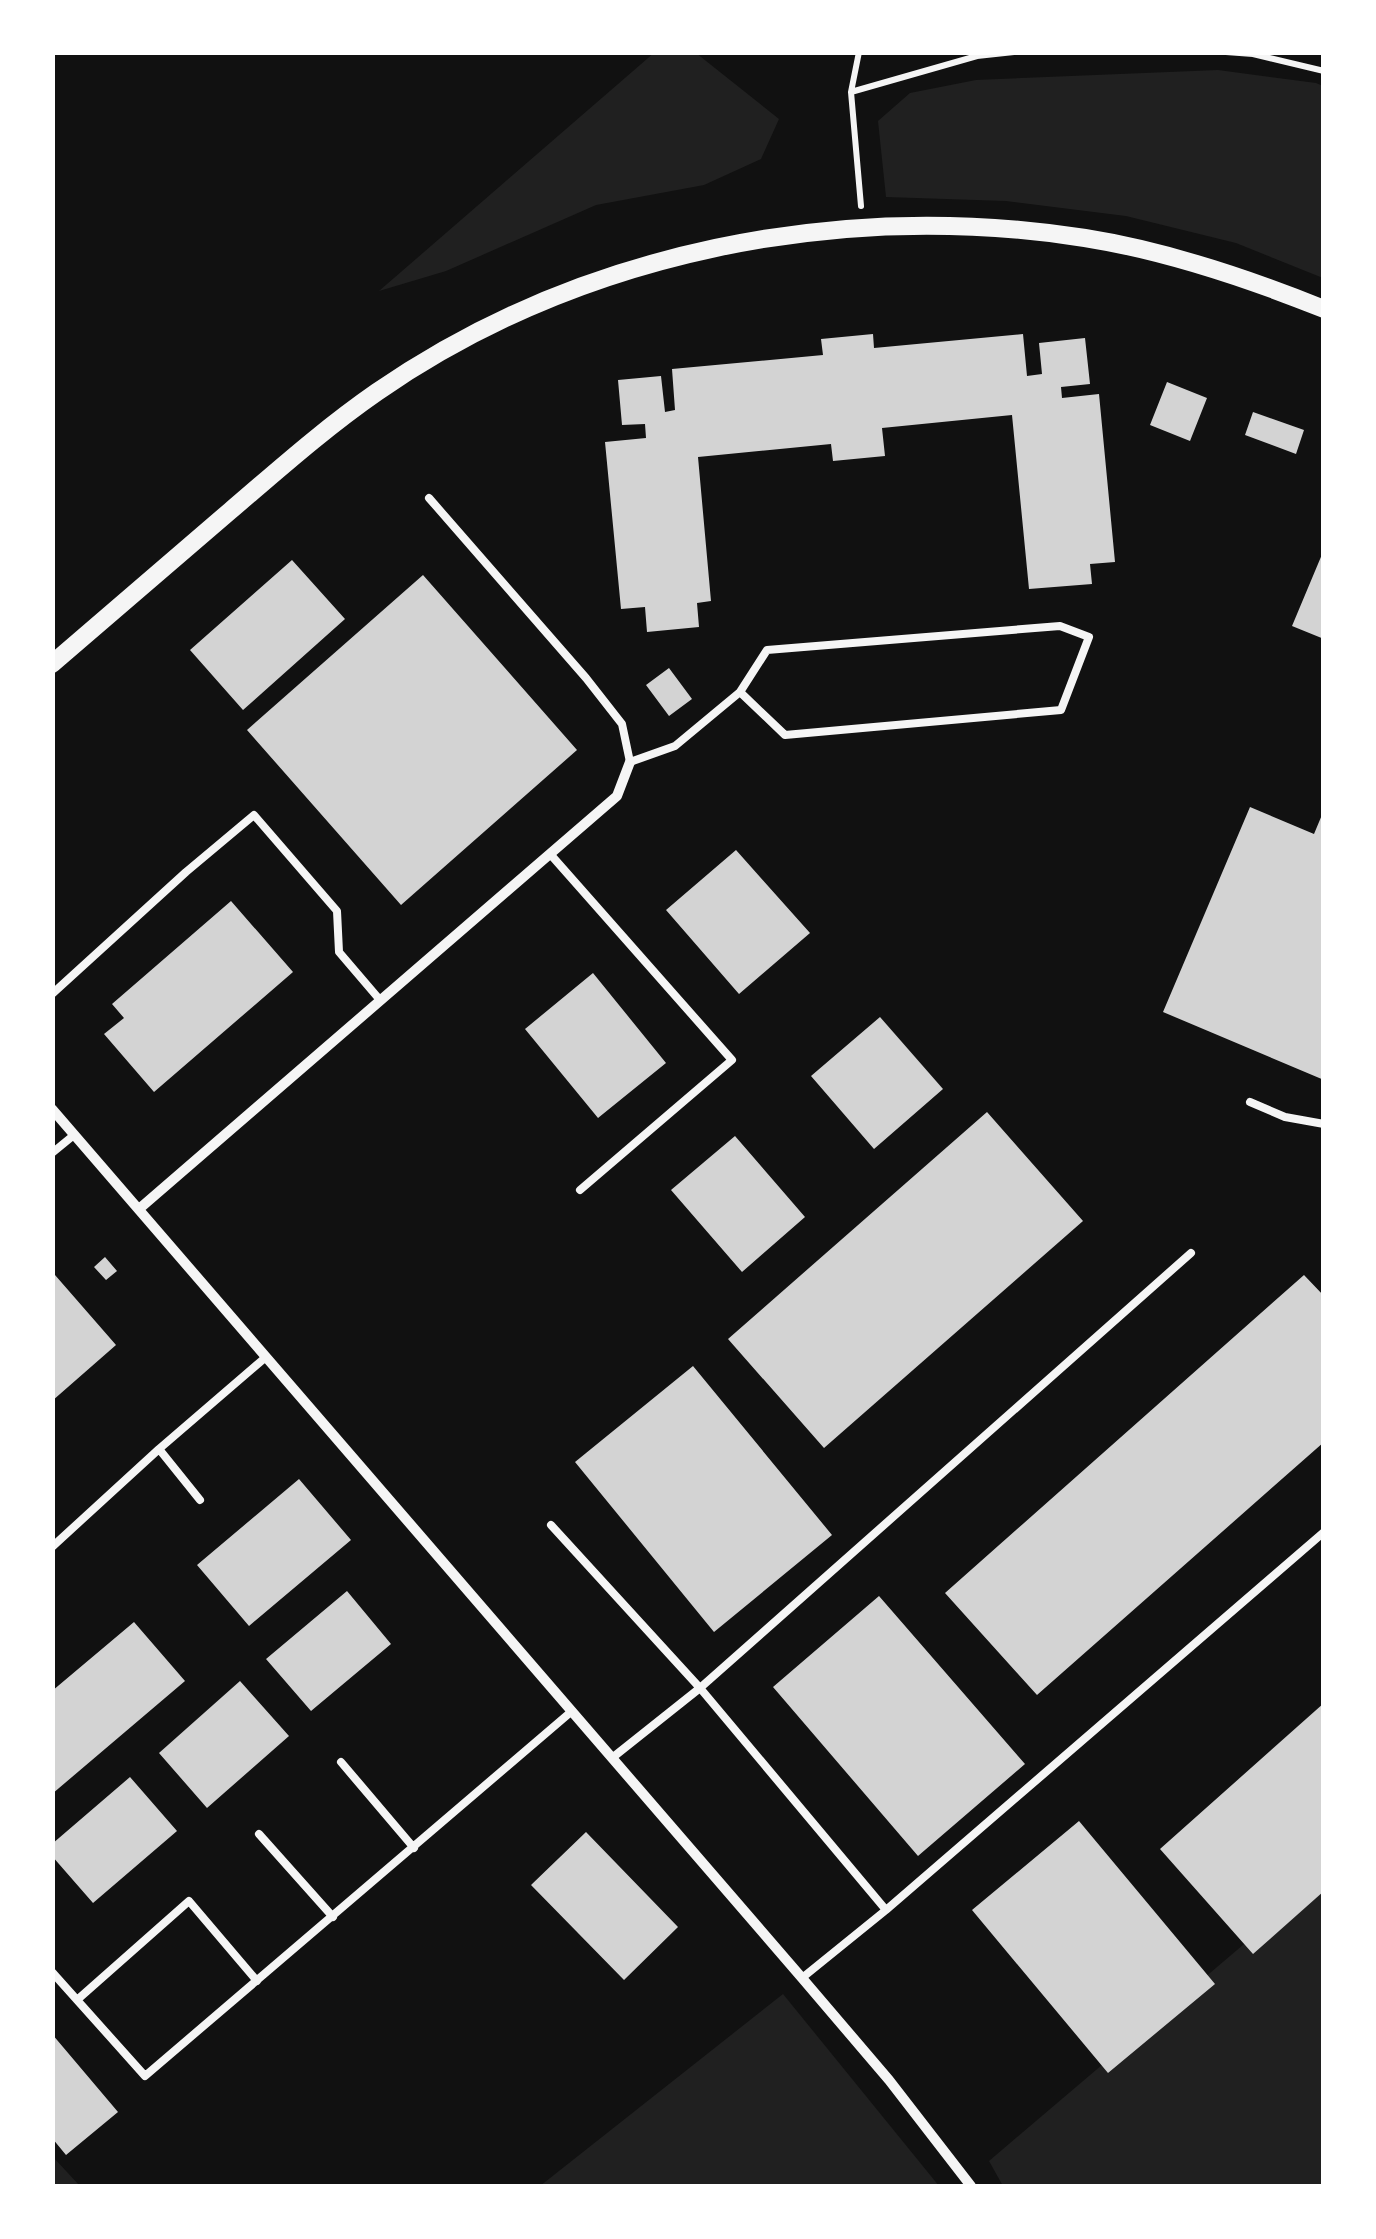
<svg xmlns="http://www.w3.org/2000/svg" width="1376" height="2239" font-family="'Open Sans',sans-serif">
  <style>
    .green { fill: #202020 }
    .building { fill: #d3d3d3 }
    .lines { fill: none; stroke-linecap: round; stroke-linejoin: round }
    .path { stroke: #f5f5f5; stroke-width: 6 }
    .service { stroke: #f5f5f5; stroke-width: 8 }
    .minor { stroke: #f5f5f5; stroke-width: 10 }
    .tertiary { stroke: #f5f5f5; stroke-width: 18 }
  </style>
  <rect width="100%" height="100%" fill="#111"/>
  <path class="green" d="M655,52L696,53L779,119L761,159L704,185L596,205L446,271L379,291Z
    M1218,70L1316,83L1323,86V278L1236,243L1126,216L1006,201L886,197L878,121L910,93L976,80Z
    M1323,1877V2186H1003L989,2161Z
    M783,1994L939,2186H540Z
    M52,2157H53L80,2186H53Z"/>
  <path class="building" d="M873,334L874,348L1023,334L1027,376L1042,374L1039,343L1085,338L1090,384L1061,387L1062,398L1099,394L1115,562L1090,564L1092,584L1029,589L1012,415L882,428L885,456L833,461L831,444L698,457L711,601L697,603L699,627L647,632L645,607L621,609L605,442L646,438L645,424L622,425L618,380L661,376L665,412L675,410L672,369L823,355L821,339Z
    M1167,382L1207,398L1190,441L1150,425Z
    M1253,412L1304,430L1296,454L1245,435Z
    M1323,552H1324V639L1292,626Z
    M292,560L345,619L243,710L190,650Z
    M423,575L577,750L401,905L247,730Z
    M669,668L692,699L669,716L646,685Z
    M1250,807L1314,834L1324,810V1080L1163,1012Z
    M736,850L810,933L739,994L666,910Z
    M231,901L293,972L154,1092L104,1034L124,1018L112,1004Z
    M593,973L666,1063L598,1118L525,1029Z
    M880,1017L943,1089L874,1149L811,1076Z
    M987,1112L1083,1221L824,1448L728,1339Z
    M735,1136L805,1217L742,1272L671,1190Z
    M105,1257L117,1271L106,1280L94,1267Z
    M55,1275L116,1345L52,1401V1278Z
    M1304,1275L1324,1296V1442L1037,1695L945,1593Z
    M693,1366L832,1535L714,1632L575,1462Z
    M299,1479L351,1540L249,1626L197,1565Z
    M347,1591L391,1644L311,1711L266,1659Z
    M879,1596L1025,1764L918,1856L773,1687Z
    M134,1622L185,1681L52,1794V1691Z
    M240,1681L289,1736L207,1808L159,1753Z
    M1324,1703V1891L1253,1954L1160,1849Z
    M130,1777L177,1831L93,1903L52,1856V1844Z
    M1079,1821L1215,1984L1108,2073L972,1910Z
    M586,1832L678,1927L624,1980L531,1885Z
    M52,2034L118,2112L66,2155L52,2138Z"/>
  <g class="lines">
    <path class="path" d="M859,52L851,92L861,206
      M1226,52L1253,54L1324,71
      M851,92L977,56L1014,52"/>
    <path class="service" d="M429,498L586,678L622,724L630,762L675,746L740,692L767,650L1060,626L1089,637L1061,710L785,735L740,692
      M551,855L732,1060L580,1190
      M52,994L186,872L254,815L337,911L339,952L380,1000
      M1250,1102L1285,1117L1324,1124
      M52,1153L74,1135
      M159,1449L200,1500
      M551,1525L700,1688L886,1910
      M52,1547L159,1449L266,1357
      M612,1758L700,1688L1191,1253
      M341,1762L414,1848
      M259,1834L333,1917
      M52,1972L145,2076L572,1711
      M802,1978L886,1910L1324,1532
      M77,2000L189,1901L257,1981"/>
    <path class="minor" d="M52,1109L802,1978L889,2080L971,2186
      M139,1209L617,796L630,762"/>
    <path class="tertiary" d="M52,664C112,613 171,562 230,511C278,470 325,428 377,392C581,251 841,200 1085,238C1167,251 1247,278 1324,309"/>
  </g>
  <rect width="1376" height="2239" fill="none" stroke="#ffffff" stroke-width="110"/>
</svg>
